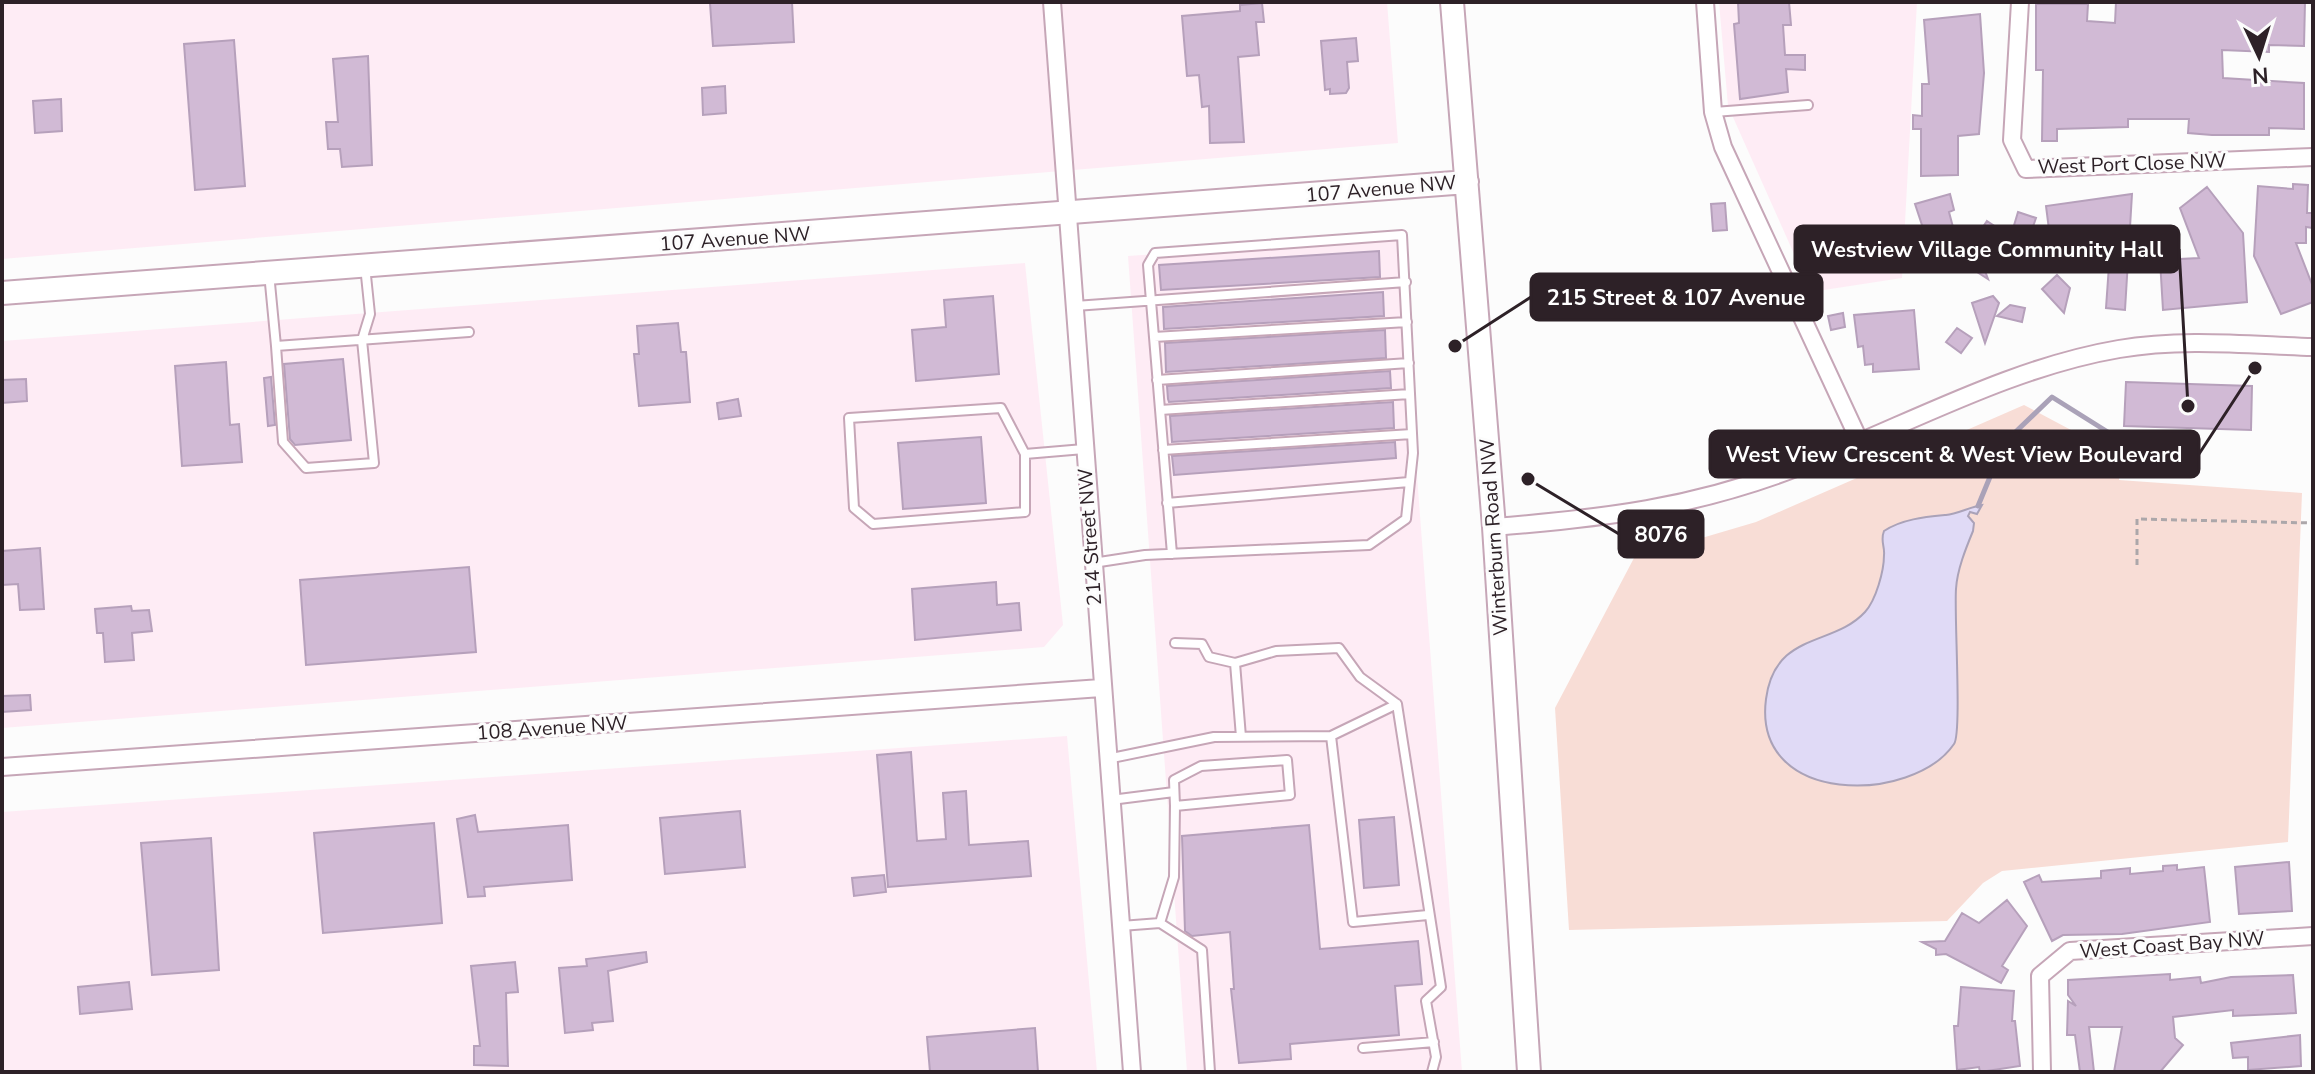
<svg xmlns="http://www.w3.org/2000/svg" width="2315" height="1074" font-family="'Nunito Sans',sans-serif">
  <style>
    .built { fill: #feecf5 }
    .green { fill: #f8ddd6 }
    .water { fill: #e0daf6; stroke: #aaa2b8; stroke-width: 2 }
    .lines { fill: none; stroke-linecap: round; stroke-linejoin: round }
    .stream { stroke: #aaa2b8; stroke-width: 5 }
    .building { fill: #d1bad5; stroke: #b6a0bb; stroke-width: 2 }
    .lane-casing { stroke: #c6a6b7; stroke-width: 12 }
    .street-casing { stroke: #c6a6b7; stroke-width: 20 }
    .secondary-casing { stroke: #c6a6b7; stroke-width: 26 }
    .path { stroke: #aca7aa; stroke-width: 3; stroke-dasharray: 6 4; stroke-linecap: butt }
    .lane { stroke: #fff; stroke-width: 8 }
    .street { stroke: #fff; stroke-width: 16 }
    .secondary { stroke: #fff; stroke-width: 22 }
    .labels { text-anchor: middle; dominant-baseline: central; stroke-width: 6; stroke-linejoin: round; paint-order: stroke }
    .street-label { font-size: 20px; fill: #2d2127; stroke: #fcfcfc }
    .leader { fill: none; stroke: #2d2127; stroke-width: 3 }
    .callout-dot { fill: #2d2127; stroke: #fcfcfc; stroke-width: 3 }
    .callout { fill: #2d2127; stroke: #2d2127; stroke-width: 3 }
    .callout-label { font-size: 22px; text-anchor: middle; font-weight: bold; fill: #fff }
  </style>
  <rect width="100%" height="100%" fill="#fcfcfc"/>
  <path class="built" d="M2,2H1387L1398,143L2,259Z
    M1719,2H1917L1902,278L1811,292L1728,106Z
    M1399,237L1462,1072H1187L1128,256Z
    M1025,263L1063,625L1044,647L2,728V341Z
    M1067,736L1097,1072H2V812Z"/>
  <path class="green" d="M2024,405L2120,456L2119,480L2302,493L2288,842L2002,871L1983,883L1947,921L1569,930L1555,708L1634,558L1756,522Z"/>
  <path class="water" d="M1982,505L1977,514L1970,512L1968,516L1974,523L1973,531C1966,548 1957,570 1956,589C1954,615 1962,733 1954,744C1913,804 1752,807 1766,699C1775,631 1833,647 1865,612C1876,600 1884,571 1884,555C1885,546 1880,541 1884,531C1902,519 1925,517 1946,515C1957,514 1970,507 1982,505Z"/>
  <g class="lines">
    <path class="stream" d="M1978,506L2004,443L2052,397L2138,451"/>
  </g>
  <path class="building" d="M792,2L794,42L713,46L710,3Z
    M1738,2H1789L1791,25H1783L1785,55H1805V70L1786,69L1788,92L1740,99L1734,24L1739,23Z
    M2116,2H2305L2304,46L2269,45V52L2222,50L2223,78L2304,83V129L2269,128V135H2212L2188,133L2189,119H2128V127L2057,129V141H2042L2043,70H2036V4H2088L2087,21L2115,23Z
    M1262,3L1264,22H1256L1259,55L1238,57L1244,142L1210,143L1209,106L1202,107L1199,75L1187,76L1182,16L1240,11V5Z
    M1980,14L1984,73L1979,134L1958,136V175L1921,176V129H1913V115L1922,116V84H1929L1924,20Z
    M1356,38L1358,61L1347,62L1349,88L1346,93L1330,94V89L1325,90L1321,41Z
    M234,40L245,186L195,190L184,44Z
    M368,56L372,165L342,167L340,149H328L326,122H338L333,59Z
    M725,86L726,113L703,115L702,88Z
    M61,99L62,131L35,133L33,101Z
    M2293,184L2308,185L2307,213H2313V228L2306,227V243H2296L2313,287V302L2281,314L2254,256L2258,186L2293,189Z
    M2207,187L2243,233L2247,302L2163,310L2160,260L2199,258L2180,208Z
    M1950,194L1954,210L1949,212L1958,246L1935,252L1929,227L1923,228L1915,204Z
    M2132,194L2125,310L2106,308L2110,251L2053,261L2046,206Z
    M1725,203L1727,230L1713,231L1711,204Z
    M2018,212L2036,218L2029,238L2012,232Z
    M1987,221L2020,243L2011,270L1981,260L1988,279L1960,261Z
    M1379,251L1380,277L1161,290L1159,265Z
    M2057,275L2070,288L2064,313L2042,289Z
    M1383,292L1384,316L1164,329L1163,307Z
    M993,296L999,374L916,381L912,330L946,327L944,300Z
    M1993,296L1999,303L1985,343L1972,303Z
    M2010,305L2025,308L2022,322L1997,316Z
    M1914,310L1919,369L1873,372V364L1865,365L1863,346L1858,347L1854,315Z
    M1843,313L1845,327L1831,330L1828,316Z
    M678,323L681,352H686L690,402L639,406L634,354H639L637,326Z
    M1957,328L1972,338L1961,353L1946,342Z
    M1385,330L1386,358L1166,372L1165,343Z
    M343,359L351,440L295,445L290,439L284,364Z
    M226,362L230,425L239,424L242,462L182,466L175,366Z
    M1390,371L1391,388L1169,402L1168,399L1167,386Z
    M271,377L275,425L268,426L264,378Z
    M26,379L27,401L2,403V380Z
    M2126,382L2252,386L2251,430L2124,426Z
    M738,399L741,416L719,419L717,403Z
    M1393,402L1394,428L1172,442L1170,416Z
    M981,437L986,503L903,509L898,443Z
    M1395,442L1396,458L1174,475L1172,456Z
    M40,548L44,609L20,610L18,584L2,585V551Z
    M469,567L476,652L306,665L300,580Z
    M996,582L997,605L1019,603L1021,630L915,640L912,589Z
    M131,606L132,611L149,610L152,631L132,633L134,660L105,662L103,633H97L95,609Z
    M30,695L31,710L2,712V696Z
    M911,752L917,841L946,839L943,793L966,791L969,845L1028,841L1031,876L888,887L877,755Z
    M740,811L745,867L665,874L660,818Z
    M475,815L478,832L568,825L572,880L484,887L485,896L468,897L457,819Z
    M1394,817L1399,885L1364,888L1359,820Z
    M434,823L442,923L323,933L314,833Z
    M1309,825L1320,949L1418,941L1422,984L1395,986L1399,1035L1290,1044L1291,1059L1239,1063L1231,989H1234L1230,932L1192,936L1185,931L1182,836Z
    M211,838L219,970L152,975L141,843Z
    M2289,862L2292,911L2239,914L2235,867Z
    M2177,865V870L2204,867L2210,922L2122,934L2063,935L2052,941L2024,882L2039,875L2042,882L2101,878V871L2130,868V874L2163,871V866Z
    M884,875L886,892L854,896L852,878Z
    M2007,900L2027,926L2002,966L2008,970L2001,983L1946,954L1936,955V949L1922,942L1945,941L1962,913L1979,923Z
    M646,952L647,962L608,971L613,1021L592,1023L593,1030L565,1033L559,968L587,966L586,959Z
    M515,962L518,992L506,993L508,1066L474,1065V1046H480L471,966Z
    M2170,974V980L2200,977L2201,983L2231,977L2293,975L2296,1013L2233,1016V1010L2173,1017L2175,1038L2183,1045L2160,1072H2114L2122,1027H2089L2094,1072H2080L2075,1035H2067L2068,1001L2076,1006L2068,995V980Z
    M129,982L132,1009L80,1014L78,987Z
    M1961,987L2014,991L2012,1021H2015L2020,1066L1980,1072L1979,1067L1957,1070L1954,1026H1958Z
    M1035,1028L1038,1072H930L927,1037Z
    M2300,1035L2301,1066L2248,1070V1057L2233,1058L2231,1043Z"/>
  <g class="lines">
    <g class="lane-casing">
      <path id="lane" d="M1714,112L1808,105
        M269,273L276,346L469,332
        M1075,306L1406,282
        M1154,337L1407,322
        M276,346L283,442L306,468L374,463L362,340L370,314L365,266
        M1157,380L1409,363
        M1160,410L1410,394
        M1163,450L1412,434
        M1025,454L1001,408L849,418L854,508L873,524L1025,512V454L1084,449
        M1167,503L1409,482
        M1093,563L1145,555L1369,545L1406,519L1413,453L1402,235L1155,253L1148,265L1172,554
        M1175,643L1202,644L1209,657L1235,663L1276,651L1339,648L1360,677L1397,704L1441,987L1426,1001L1436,1057L1432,1072
        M1235,663L1241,737
        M1397,704L1331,736L1353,922L1428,915
        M1107,759L1214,737L1331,736
        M1111,800L1174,792
        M1175,806L1174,780L1201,766L1287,760L1290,795L1175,806L1174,877L1160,923L1202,950L1210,1072
        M1121,926L1160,923
        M1363,1048L1434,1042"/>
    </g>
    <g class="street-casing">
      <path id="street" d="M1052,2L1132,1072
        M1705,2L1713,112L1723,147L1860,442
        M2020,2L2012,140L2026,169L2313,157
        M1494,527C1605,518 1691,508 1796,468C1902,428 2007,368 2119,349C2183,338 2249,345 2313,347
        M2,767L1101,688
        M2042,1072L2040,976L2070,951L2313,936"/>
    </g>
    <g class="secondary-casing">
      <path id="secondary" d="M1452,2L1494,527L1529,1072
        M2,293L1467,182"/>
    </g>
    <path class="path" d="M2137,565V519L2313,523"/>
    <use href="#lane" class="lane"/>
    <use href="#street" class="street"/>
    <use href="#secondary" class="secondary"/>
  </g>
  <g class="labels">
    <g class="street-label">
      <text transform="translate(2132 164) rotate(-2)">West Port Close NW</text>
      <text transform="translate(1381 189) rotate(-5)">107 Avenue NW</text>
      <text transform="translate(735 239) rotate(-4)">107 Avenue NW</text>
      <text transform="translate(1090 537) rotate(-94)">214 Street NW</text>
      <text transform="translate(1494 537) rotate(-94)">Winterburn Road NW</text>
      <text transform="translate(552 728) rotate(-4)">108 Avenue NW</text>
      <text transform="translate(2172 945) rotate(-4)">West Coast Bay NW</text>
    </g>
  </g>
  <path class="leader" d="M2188 406L2179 249M1455 346L1531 297M2255 368L2199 454M1528 479L1619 534"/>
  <g class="callout-dot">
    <circle cx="2188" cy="406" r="8"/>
    <circle cx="1455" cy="346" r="8"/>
    <circle cx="2255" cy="368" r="8"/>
    <circle cx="1528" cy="479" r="8"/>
  </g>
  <g class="callout">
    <rect x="1795" y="226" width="384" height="46" rx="8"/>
    <rect x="1531" y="274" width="291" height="46" rx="8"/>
    <rect x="1710" y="431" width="489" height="46" rx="8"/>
    <rect x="1619" y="511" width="84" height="46" rx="8"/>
  </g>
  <g class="callout-label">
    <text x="1987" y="257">Westview Village Community Hall</text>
    <text x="1676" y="305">215 Street &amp; 107 Avenue</text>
    <text x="1954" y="462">West View Crescent &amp; West View Boulevard</text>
    <text x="1661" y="542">8076</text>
  </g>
  <rect width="2315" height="1074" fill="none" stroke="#2d2127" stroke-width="8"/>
  <g transform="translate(2259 56) rotate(176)" stroke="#fcfcfc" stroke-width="6" paint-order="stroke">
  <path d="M0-6L14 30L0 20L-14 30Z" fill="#2d2127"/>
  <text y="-12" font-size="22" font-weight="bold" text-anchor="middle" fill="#2d2127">N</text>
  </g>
</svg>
